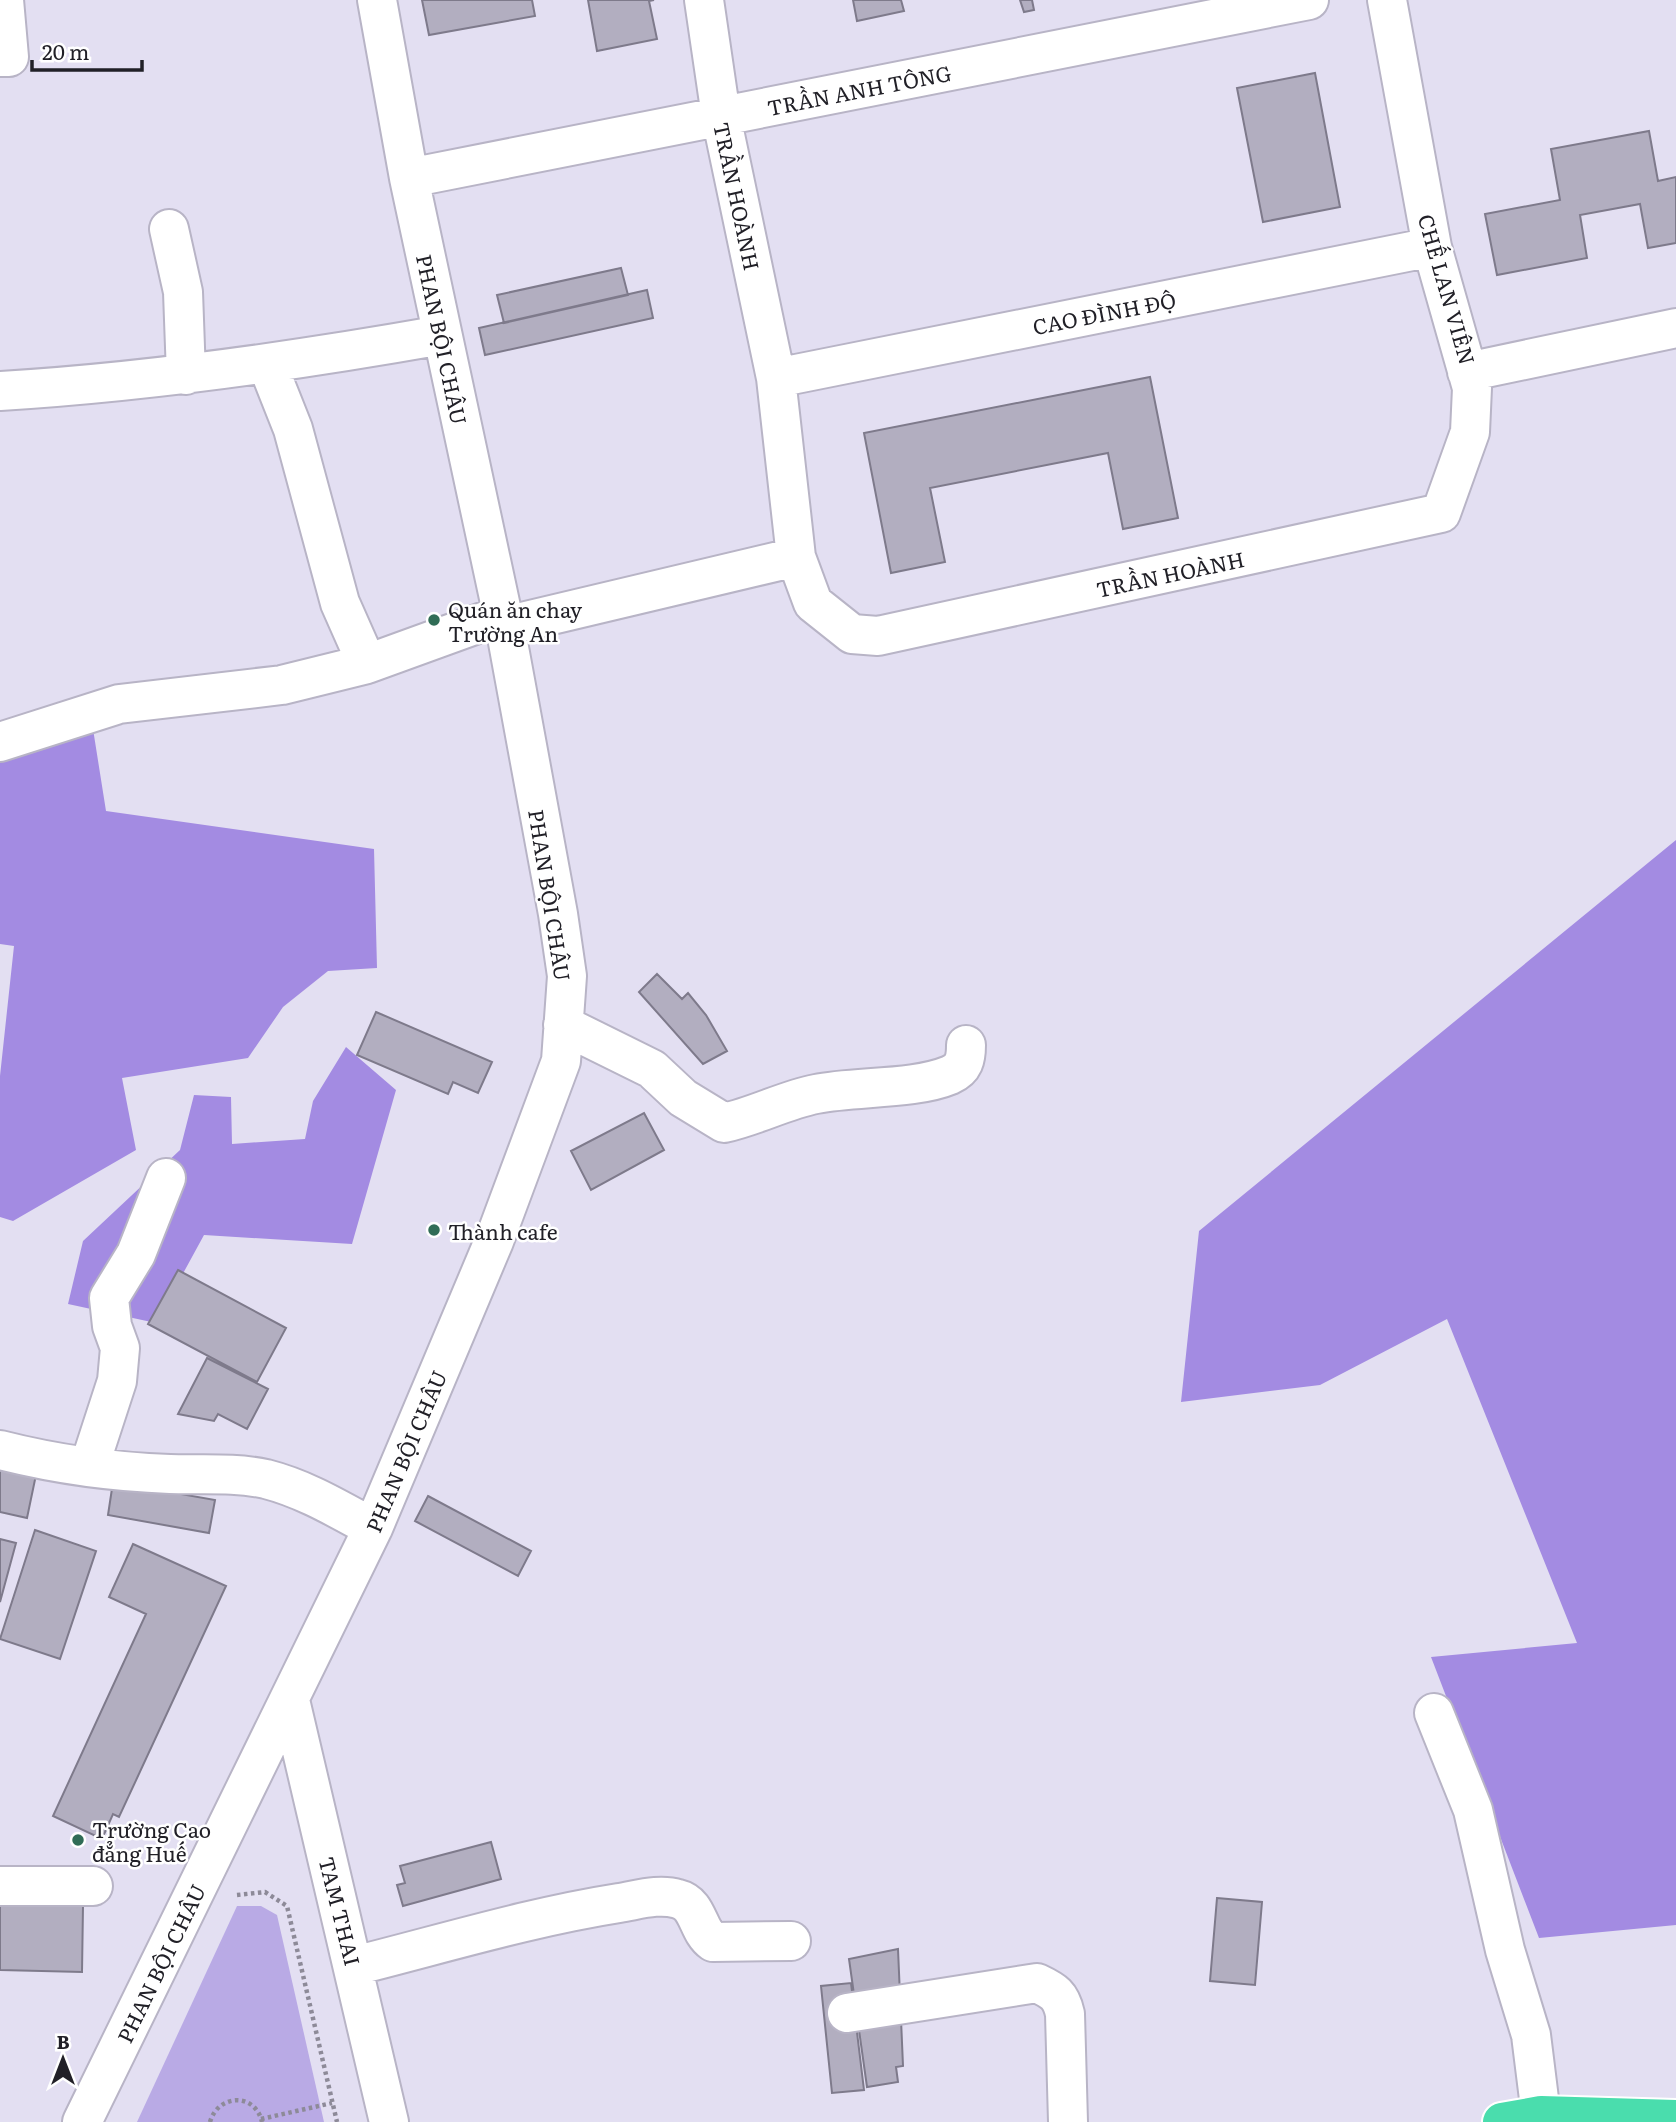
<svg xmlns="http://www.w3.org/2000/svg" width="1676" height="2122" font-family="Literata,serif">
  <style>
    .green { fill: #b9aae5 }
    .forest { fill: #a38be2 }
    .building { fill: #b2aec0; stroke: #7e7a8b; stroke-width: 2 }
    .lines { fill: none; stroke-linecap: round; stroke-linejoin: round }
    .minor-casing { stroke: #b8b4c6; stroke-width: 42 }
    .highway-casing { stroke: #fff; stroke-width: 42 }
    .path { stroke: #8d8a98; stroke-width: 4.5; stroke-dasharray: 3.5 3.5; stroke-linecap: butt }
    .minor { stroke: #fff; stroke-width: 38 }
    .highway { stroke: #4addad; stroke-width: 38 }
    .poi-dot { fill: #306c56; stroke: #fff; stroke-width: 2.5 }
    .labels { text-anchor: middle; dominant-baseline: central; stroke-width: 5; stroke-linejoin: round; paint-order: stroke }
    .street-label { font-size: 21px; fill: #212027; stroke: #fff }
    .poi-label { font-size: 21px; fill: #212027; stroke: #fff; text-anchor: start }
  </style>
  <rect width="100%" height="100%" fill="#e3dff2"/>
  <path class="green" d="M237,1906H261L277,1915L324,2122H137Z"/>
  <path class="forest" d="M93,729L106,811L374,849L377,968L328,971L283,1007L248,1058L122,1078L136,1150L13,1221L0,1217V1076L14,946L0,944V745Z
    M1676,840V1925L1539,1938L1431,1657L1577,1643L1447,1319L1320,1385L1181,1402L1199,1231Z
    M346,1047L396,1090L352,1244L204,1235L156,1323L68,1304L83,1241L180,1150L194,1095L231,1097L232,1144L305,1139L313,1101Z"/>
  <path class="building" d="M422,0H532L535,16L429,35Z
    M588,0H654L649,1L657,39L597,51Z
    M853,0H901L904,11L857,21Z
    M1032,0L1034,10L1024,12L1020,0Z
    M1315,73L1340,207L1263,222L1237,88Z
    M1649,131L1658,181L1676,177V243L1648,248L1640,204L1580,215L1587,258L1497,275L1485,214L1560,200L1551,149Z
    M621,268L628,295L504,323L497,295Z
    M647,290L653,318L485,355L479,328Z
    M1150,377L1178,518L1123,529L1108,453L930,488L945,562L891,573L864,433Z
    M657,974L682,999L688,993L706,1015L727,1051L703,1064L639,992Z
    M376,1012L492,1062L478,1093L453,1082L448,1094L357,1055Z
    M644,1113L664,1150L591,1190L571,1151Z
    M178,1270L286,1328L257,1382L148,1324Z
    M207,1358L268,1389L247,1429L218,1414L214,1421L178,1414Z
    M0,1462L37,1470L27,1518L0,1512Z
    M113,1482L215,1500L209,1533L108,1515Z
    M428,1496L531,1551L518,1576L415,1521Z
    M35,1530L96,1551L60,1659L0,1639Z
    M0,1539L16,1543L0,1602Z
    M133,1544L226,1586L119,1817L113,1814L102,1839L53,1816L146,1614L109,1597Z
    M491,1842L501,1879L403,1906L397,1885L405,1883L400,1866Z
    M1217,1898L1262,1902L1255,1985L1210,1981Z
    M0,1904L83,1906L82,1972L0,1970Z
    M898,1949L903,2066L896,2067L898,2082L867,2087L849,1959Z
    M851,1983L864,2090L832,2093L821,1986Z"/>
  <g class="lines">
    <g class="minor-casing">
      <path id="minor" d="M704,0L721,116L776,378L796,557L813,603L852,634L878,636L1441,513L1470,432L1472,388L1432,247L1387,0
        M0,57H9L4,0
        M409,178L1309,0
        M169,229L183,292L186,375
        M268,366L293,429L340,603L367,664
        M1467,372L1676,328
        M776,378L1432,247
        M0,391C149,382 295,361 442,335
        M505,626L796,557
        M0,742L119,704L282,685L367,664L502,615
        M563,1025L652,1069L683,1098L724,1123C756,1116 785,1100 816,1094C855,1086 914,1090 950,1075C964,1069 966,1059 966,1045
        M0,1450C55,1464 113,1472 170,1474C202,1475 234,1472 266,1479C305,1489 338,1509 373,1528
        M89,1467L117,1381L120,1348L112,1326L109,1298L136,1254L166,1178
        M290,1700L389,2122
        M1434,1713L1473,1810L1505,1950L1531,2035L1541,2115
        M0,1886H93
        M354,1966C442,1944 530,1917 619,1903C638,1900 659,1893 678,1899C699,1904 697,1931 713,1942L791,1941
        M847,2013L1037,1983C1054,1991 1061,1995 1065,2014L1068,2122
        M82,2122L373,1528L494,1241L561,1061L567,976L558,914L505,626L409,178L377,0"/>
    </g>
    <g class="highway-casing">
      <path id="highway" d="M1502,2122L1541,2115L1676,2119"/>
    </g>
    <path class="path" d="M237,1895L265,1892L287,1906L337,2122
      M261,2119L332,2103
      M210,2122C218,2094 255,2092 262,2122"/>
    <use href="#minor" class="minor"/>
    <use href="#highway" class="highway"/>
  </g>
  <g class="poi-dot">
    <circle cx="434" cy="620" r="7"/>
    <circle cx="434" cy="1230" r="7"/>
    <circle cx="78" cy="1840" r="7"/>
  </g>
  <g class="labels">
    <g class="street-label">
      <text transform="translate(859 89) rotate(-11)">TRẦN ANH TÔNG</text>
      <text transform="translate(738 196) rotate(78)">TRẦN HOÀNH</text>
      <text transform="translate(1448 289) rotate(74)">CHẾ LAN VIÊN</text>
      <text transform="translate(1104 312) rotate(-11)">CAO ĐÌNH ĐỘ</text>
      <text transform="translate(443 339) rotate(78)">PHAN BỘI CHÂU</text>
      <text transform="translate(1170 573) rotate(-12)">TRẦN HOÀNH</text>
      <text transform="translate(551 895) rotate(81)">PHAN BỘI CHÂU</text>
      <text transform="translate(405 1451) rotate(-67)">PHAN BỘI CHÂU</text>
      <text transform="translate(341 1911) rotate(76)">TAM THAI</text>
      <text transform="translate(160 1963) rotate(-64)">PHAN BỘI CHÂU</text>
    </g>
    <g class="poi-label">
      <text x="448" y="608">Quán ăn chay<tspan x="448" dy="24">Trường An</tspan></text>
      <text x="448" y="1230">Thành cafe</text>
      <text x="92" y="1828">Trường Cao<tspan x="92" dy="24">đẳng Huế</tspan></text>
    </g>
  </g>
  <g transform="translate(63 2059)" stroke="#ffffff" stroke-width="5" paint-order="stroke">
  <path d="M0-5L12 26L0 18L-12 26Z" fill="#212027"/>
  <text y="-10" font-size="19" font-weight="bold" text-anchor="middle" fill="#212027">B</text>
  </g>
  <path d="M32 60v10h110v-10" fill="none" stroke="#212027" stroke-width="3.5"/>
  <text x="42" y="60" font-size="21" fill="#212027" stroke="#ffffff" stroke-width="5" paint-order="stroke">20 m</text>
</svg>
